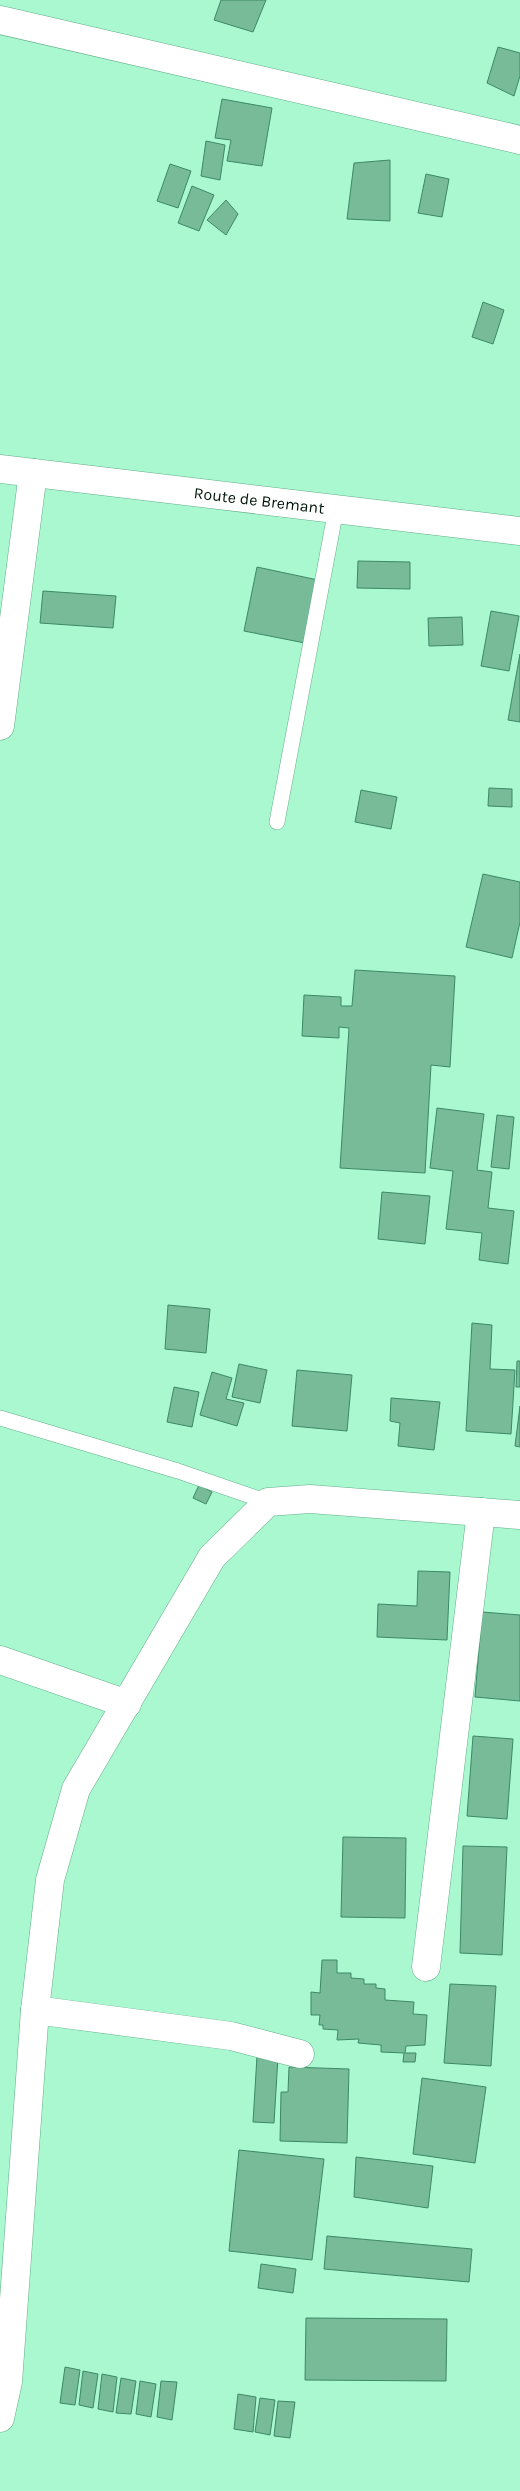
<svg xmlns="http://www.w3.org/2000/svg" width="520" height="2491" font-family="Karla,sans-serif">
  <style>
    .building { fill: #77bb98; stroke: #3c8966 }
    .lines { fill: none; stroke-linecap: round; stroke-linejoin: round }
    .lane-casing { stroke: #61ae88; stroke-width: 16 }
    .street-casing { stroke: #61ae88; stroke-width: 29 }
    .lane { stroke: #fff; stroke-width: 15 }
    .street { stroke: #fff; stroke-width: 28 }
    .labels { text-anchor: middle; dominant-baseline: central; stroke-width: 4; stroke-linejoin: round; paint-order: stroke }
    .street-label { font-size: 16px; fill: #00150a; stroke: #aaf8d0 }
  </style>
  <rect width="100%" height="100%" fill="#aaf8d0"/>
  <path class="building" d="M221,0H266L253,32L214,20Z
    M498,47L520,53V76L514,96L487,83Z
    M222,99L272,108L262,166L227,161L231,140L215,138Z
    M206,141L225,145L220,180L201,176Z
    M390,160V221L347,219L354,163Z
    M170,164L191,171L178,208L157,201Z
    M426,174L449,179L442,217L418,213Z
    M192,186L214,195L199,231L178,223Z
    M226,200L238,214L226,235L207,220Z
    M483,302L504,310L493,344L472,337Z
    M358,561L410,562V589L357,588Z
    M257,567L318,580L305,643L244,631Z
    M43,591L116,596L113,628L40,623Z
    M491,611L519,616L509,671L481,666Z
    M462,617L463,645L429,646L428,618Z
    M520,654V722L508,720Z
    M489,788L512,789V807L488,806Z
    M361,790L397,797L391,829L355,822Z
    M483,874L520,882V922L512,958L466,947Z
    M355,970L455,976L450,1067L431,1065L425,1173L340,1168L349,1028L339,1027V1038L302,1036L304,995L341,997V1006H352Z
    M437,1108L484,1114L477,1170L492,1172L488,1208L514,1211L508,1264L479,1260L482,1233L446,1229L453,1171L430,1168Z
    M497,1115L514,1117L509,1169L491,1167Z
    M382,1192L430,1196L425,1244L378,1239Z
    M168,1305L210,1309L206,1353L165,1349Z
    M472,1323L492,1325L490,1369L515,1370L511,1434L466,1431Z
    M517,1361H520V1387H516Z
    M239,1364L267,1370L260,1403L232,1397Z
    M297,1370L352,1375L347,1431L292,1426Z
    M212,1372L232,1378L226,1399L244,1403L237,1426L200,1415Z
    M174,1387L199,1392L192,1427L167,1422Z
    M391,1398L440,1402L434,1450L398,1446L400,1423L390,1421Z
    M520,1406V1447L515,1446Z
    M199,1485L212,1492L206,1504L193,1498Z
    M418,1571L450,1572L447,1640L377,1637L378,1604L417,1606Z
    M482,1612L520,1615V1701L475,1697Z
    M473,1736L513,1739L507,1819L467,1816Z
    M343,1837L406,1838L405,1918L341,1917Z
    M463,1846L507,1847L502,1955L460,1953Z
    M322,1960H337V1973H351V1978L364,1979V1984H376V1988L385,1989V2000L414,2002L413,2014L427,2015L425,2045L406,2046L405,2053H416L415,2062H403L404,2053L381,2052V2045L358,2043L359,2039L337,2040L338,2030L323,2029V2025H319L320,2015H311V1992L320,1993Z
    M450,1984L496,1986L491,2066L444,2063Z
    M257,2056L278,2057L274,2123L253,2122Z
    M289,2067L349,2069L347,2143L280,2141L281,2092H288Z
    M422,2078L486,2087L475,2163L413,2154Z
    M239,2150L324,2159L312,2260L229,2251Z
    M356,2157L433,2166L428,2208L354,2197Z
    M327,2236L472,2249L469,2282L324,2269Z
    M261,2264L296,2269L293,2293L258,2288Z
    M306,2318L447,2319L446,2381L305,2380Z
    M65,2367L80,2370L75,2405L60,2403Z
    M83,2371L98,2374L93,2408L79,2405Z
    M102,2374L117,2377L113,2412L98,2409Z
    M121,2378L136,2381L131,2414L116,2413Z
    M140,2381L156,2384L151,2417L136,2414Z
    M161,2381L177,2382L172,2420L157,2417Z
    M238,2394L256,2397L253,2432L234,2429Z
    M260,2398L275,2400L270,2435L255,2432Z
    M278,2401L295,2402L290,2438L274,2436Z"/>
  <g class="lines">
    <g class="lane-casing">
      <path id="lane" d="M277,822L336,509
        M0,1418L178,1471L268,1502"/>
    </g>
    <g class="street-casing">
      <g id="street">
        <path d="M0,20L520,140"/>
        <path id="s1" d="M0,469L520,531"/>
        <path d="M0,726L33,473"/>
        <path d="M0,1660L127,1704"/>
        <path d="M426,1967L481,1512"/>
        <path d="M35,2010L231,2036L300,2054"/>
        <path d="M0,2418L8,2382L35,2010L50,1880L76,1789L212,1557L268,1502L310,1499L520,1515"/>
      </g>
    </g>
    <use href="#lane" class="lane"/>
    <use href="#street" class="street"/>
  </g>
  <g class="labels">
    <g class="street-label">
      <text stroke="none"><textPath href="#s1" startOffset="261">Route de Bremant</textPath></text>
    </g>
  </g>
</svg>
